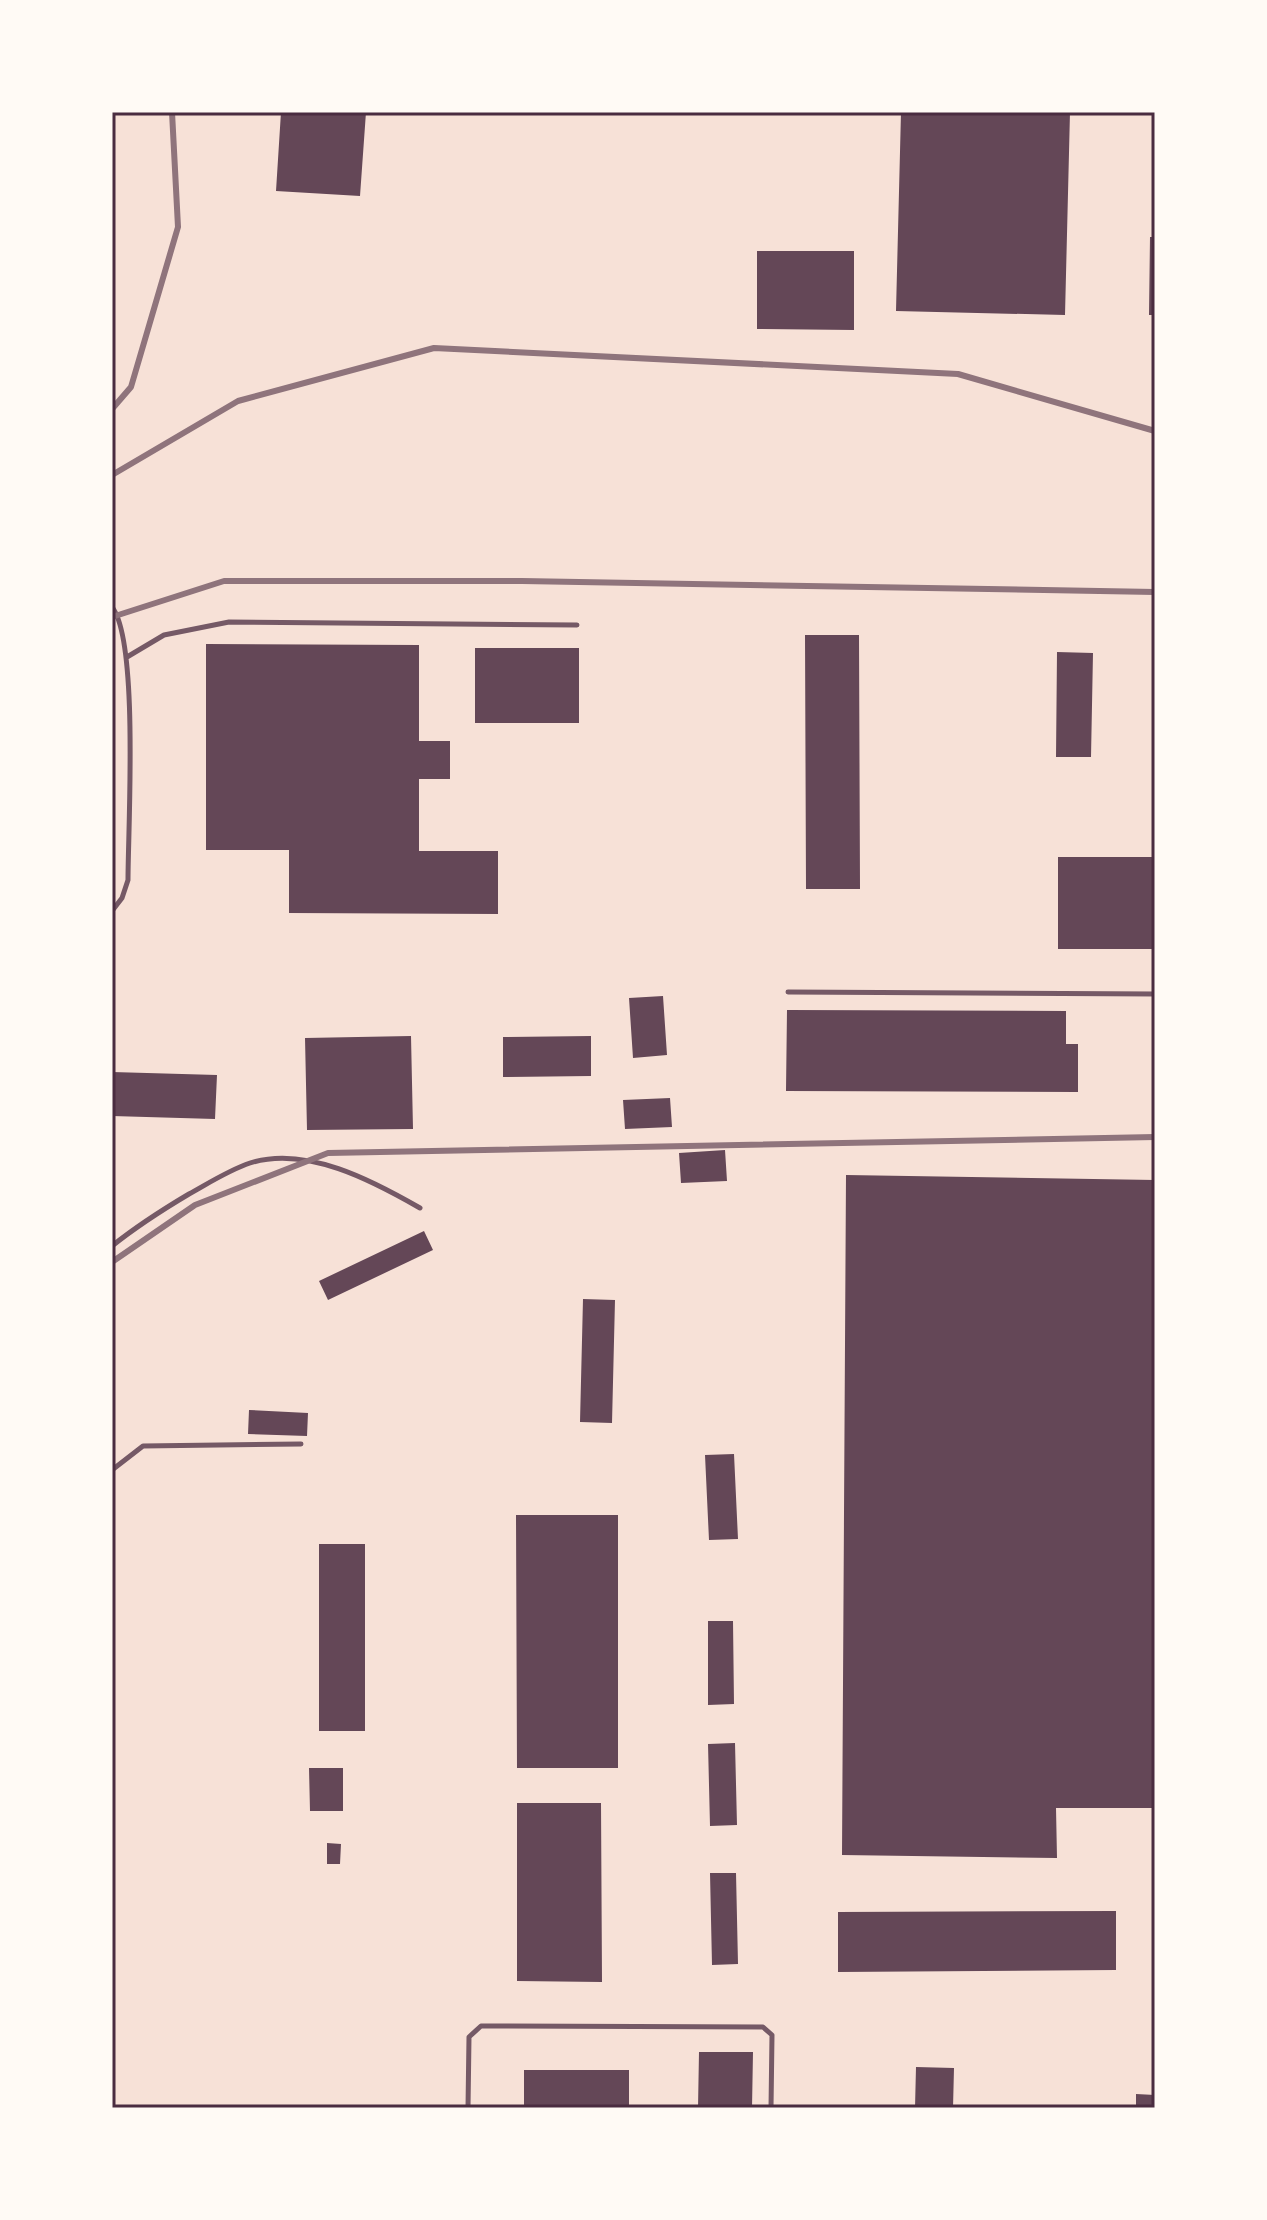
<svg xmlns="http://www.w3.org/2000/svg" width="1267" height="2220" font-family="Roboto,sans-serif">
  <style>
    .building { fill: #644757 }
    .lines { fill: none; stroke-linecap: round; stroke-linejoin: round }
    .service { stroke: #755966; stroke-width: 5 }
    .rail { stroke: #8f747c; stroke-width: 6 }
    .neatline { fill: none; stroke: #4a2c40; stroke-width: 3 }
  </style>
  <rect width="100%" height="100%" fill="#f7e1d7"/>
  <path class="building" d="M281,112H366L360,196L276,191Z
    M901,112H1070L1065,315L896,311Z
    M1150,237H1155V315H1149Z
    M757,251H854V330L757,329Z
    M805,635H859L860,889H806Z
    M206,644L419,645V741H450V779H419V851H498V914L289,913V850H206Z
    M475,648H579V723H475Z
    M1057,652L1093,653L1091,757H1056Z
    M1058,857H1155V949H1058Z
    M663,996L667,1055L633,1058L629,998Z
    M787,1010L1066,1011V1044H1078V1092L786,1091Z
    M411,1036L413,1129L307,1130L305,1038Z
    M591,1036V1076L503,1077V1037Z
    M112,1072L217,1075L215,1119L112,1116Z
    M670,1098L672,1127L625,1129L623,1100Z
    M725,1150L727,1181L681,1183L679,1153Z
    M846,1175L1155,1180V1808H1056L1057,1858L842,1855Z
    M424,1231L433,1250L328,1300L319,1281Z
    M583,1299L615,1300L612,1423L580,1422Z
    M249,1410L308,1413L307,1436L248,1434Z
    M734,1454L738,1539L709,1540L705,1455Z
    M516,1515H618V1768H517Z
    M319,1544H365V1731H319Z
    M708,1621H733L734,1704L708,1705Z
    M735,1743L737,1825L710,1826L708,1744Z
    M309,1768H343V1811H310Z
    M517,1803H601L602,1982L517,1981Z
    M327,1843L341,1844L340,1864H327Z
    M710,1873H736L738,1964L712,1965Z
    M1116,1911V1970L838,1972V1912Z
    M699,2052H753L752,2108H698Z
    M916,2067L954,2068L953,2108H915Z
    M524,2070H629V2108H524Z
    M1136,2094L1155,2095V2108H1136Z"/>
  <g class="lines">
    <path class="service" d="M112,607C139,641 128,828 128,880L122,898L112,911
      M127,657L164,635L229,622L577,625
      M788,992L1155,994
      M112,1246C137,1226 162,1210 189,1194C209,1183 229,1170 250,1163C306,1145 373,1181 420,1208
      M112,1470L143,1446L301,1444
      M468,2108L469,2037L481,2026L763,2027L772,2035L771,2108"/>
    <path class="rail" d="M112,409L131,387L178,227L172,112
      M112,475L238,401L434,348L958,374L1155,431
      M112,617L224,581H522L1155,592
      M112,1262L195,1205L328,1153L1155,1137"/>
  </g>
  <rect width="1267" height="2220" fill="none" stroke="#fffaf5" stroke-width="228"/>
  <rect x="114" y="114" width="1039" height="1992" class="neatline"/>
</svg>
